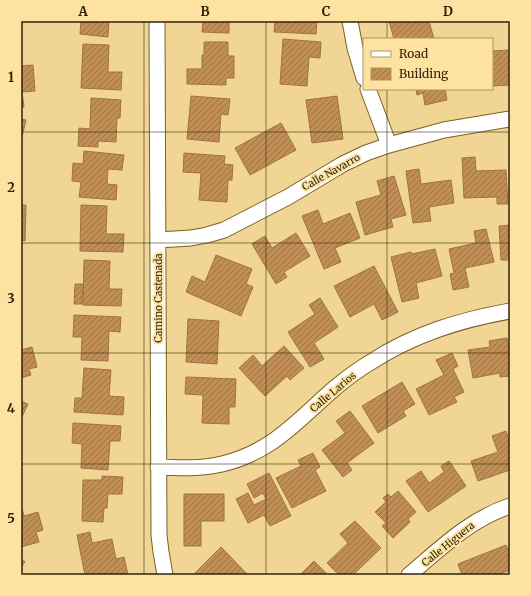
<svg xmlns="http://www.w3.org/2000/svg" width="531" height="596" font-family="Merriweather,serif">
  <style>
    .building { fill: url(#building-hatch); stroke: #a07342 }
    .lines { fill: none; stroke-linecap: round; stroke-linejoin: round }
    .minor-casing { stroke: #796121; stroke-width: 17 }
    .minor { stroke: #fff; stroke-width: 15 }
    .grid { fill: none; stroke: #2e2409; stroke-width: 1; stroke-opacity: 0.55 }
    .labels { text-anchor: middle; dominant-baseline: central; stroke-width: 4; stroke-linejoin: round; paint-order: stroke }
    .street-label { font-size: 10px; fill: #2e2409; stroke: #fee2a2 }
    .neatline { fill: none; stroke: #2e2409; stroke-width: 1.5 }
    .grid-label { font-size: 13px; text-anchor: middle; font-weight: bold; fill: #2e2409 }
  </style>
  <defs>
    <pattern id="building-hatch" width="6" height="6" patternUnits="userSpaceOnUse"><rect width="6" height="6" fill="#c08e57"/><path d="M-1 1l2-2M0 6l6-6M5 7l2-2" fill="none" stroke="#9c7446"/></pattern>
  </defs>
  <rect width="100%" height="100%" fill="#f0d595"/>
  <path class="building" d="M81,21H109L108,37L80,34Z
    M203,21H229V33L202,32Z
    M275,21H317L316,34L274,32Z
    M389,21H429L434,39H394Z
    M283,39L321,42L320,58L309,57L307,86L280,84Z
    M204,42H228V56H234V78H226V85L187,84V69H202V55H204Z
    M83,44L109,45L108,72H122L121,90L81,88Z
    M510,50V85L492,86V51Z
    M33,65L35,91L22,92L24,107H21V66Z
    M416,89H445L447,100L425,105L423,93L417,95Z
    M191,96L230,99L228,115L221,114L219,142L187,139Z
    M337,96L343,139L312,143L306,100Z
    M91,98L121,100L120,118H117L116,142L98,141V147L78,146L79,128L90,129Z
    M21,119L26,120L21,141Z
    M281,123L296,150L250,175L235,148Z
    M84,151L124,155L122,170L108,169L107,184L117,185L116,200L79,197L81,182L72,181L73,163L83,164Z
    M184,153L225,156L224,164L233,165L232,180H228L227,202L199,200L201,173L183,172Z
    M475,157L476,171L506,170L508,204H497V197L464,198L462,158Z
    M419,169L421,184L451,180L454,203L429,207L431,221L413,223L406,171Z
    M394,176L406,215L391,219L393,227L365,235L356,202L381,195L377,181Z
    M21,205H26L25,241L21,240Z
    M81,205L107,206L106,234H124L123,252L80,251Z
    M318,210L323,224L350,213L360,238L335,248L341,262L324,269L302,216Z
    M510,225V260H501L499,226Z
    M486,229L494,262L465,268L469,287L453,290L450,274L454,273L449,249L476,243L474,231Z
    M296,233L310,256L284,272L287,277L276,284L252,244L265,236L272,248Z
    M435,249L442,276L416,283L419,298L402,302L391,257L411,252L412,254Z
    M216,255L252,269L246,284L253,287L241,316L186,292L192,276L205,282Z
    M84,260L110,261L109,289H122L121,306L83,305Z
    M374,266L398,312L382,320L374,304L350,317L334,286Z
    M75,284H83L82,304H74Z
    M320,298L338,327L314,343L324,359L310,367L288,332L315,314L309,305Z
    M74,315L121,317L120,332L109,331L108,361L81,360L82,337H73Z
    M188,319L219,321L217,364L186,362Z
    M507,338L510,357V376L500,377V373L473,378L468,350L490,347L489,341Z
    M284,346L304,368L290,380L287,376L265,396L239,368L253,355L262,366Z
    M32,347L37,367L29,369L31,375L21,378V350Z
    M452,353L458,366L453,369L464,392L454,397L457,402L429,415L416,389L444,375L436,360Z
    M84,368L111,370L109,396L124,397L123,415L74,412L75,398H82Z
    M186,377L236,379L235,407H229V424L202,423L203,395L185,394Z
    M402,382L415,404L403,411L406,416L378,433L362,406Z
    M21,401L28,404L21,419Z
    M350,411L374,443L347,463L352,470L343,477L322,450L345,433L336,421Z
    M73,423L121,426L120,441H110L108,470L81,468L82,444L72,443Z
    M506,431L510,443V470L478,481L471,461L498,452L492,436Z
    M313,453L320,467L315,470L326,491L292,508L276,478L301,466L298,460Z
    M449,461L466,486L428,512L406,481L421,471L429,483L444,472L441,466Z
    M269,473L291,516L270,526L264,515L248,523L236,499L248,493L254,505L266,499L263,493L254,498L247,484Z
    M102,476L123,477L122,494H108L107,508H104L103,522L82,521L83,480H102Z
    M398,491L416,512L408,519L410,522L393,538L382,526L386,523L375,512L386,502L383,498L388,494L391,497Z
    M184,494H224V521H201V546H184Z
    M21,504L24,516L38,512L43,530L36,532L39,542L21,547Z
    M355,521L381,548L353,575H339L327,563L348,543L340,534Z
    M90,532L92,543L112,539L116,559L124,557L128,575H85L77,535Z
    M506,545L510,554V570L496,575H462L458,564Z
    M221,547L248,575H197L195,573Z
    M21,559L25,562L21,567Z
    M314,561L328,575H300Z"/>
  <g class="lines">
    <g class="minor-casing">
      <path id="minor" d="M157,21L159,535L161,552L165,575
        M350,21L355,48L364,78
        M368,89L389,145
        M158,240L191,238L207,235L224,230L288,197L343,164L366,153L389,145L444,130L510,119
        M158,467C179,468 201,469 222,464C273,452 299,419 336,387C347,378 359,369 371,362C414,334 460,320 510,311
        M409,575C441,548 470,519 510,506"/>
    </g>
    <use href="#minor" class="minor"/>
  </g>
  <path class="grid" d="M144,21V575M266,21V575M387,21V39M387,89V575M21,132H510M21,243H510M21,353H510M21,464H510"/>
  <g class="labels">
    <g class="street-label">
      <text transform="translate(331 172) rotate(-29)">Calle Navarro</text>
      <text transform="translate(158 298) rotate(-90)">Camino Castenada</text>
      <text transform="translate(333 392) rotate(-40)">Calle Larios</text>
      <text transform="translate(448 544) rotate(-39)">Calle Higuera</text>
    </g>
  </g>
  <rect width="531" height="596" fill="none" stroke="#fee2a2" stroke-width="44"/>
  <rect x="363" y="38" width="130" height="52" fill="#fee2a2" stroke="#ab9665"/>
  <rect x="371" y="51" width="20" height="6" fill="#ffffff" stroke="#ab9665"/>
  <text x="399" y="58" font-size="12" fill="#2e2409">Road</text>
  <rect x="371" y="68" width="20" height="12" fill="url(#building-hatch)" stroke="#ab9665"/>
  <text x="399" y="78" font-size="12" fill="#2e2409">Building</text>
  <rect x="22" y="22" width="487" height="552" class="neatline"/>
  <g class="grid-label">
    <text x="83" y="16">A</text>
    <text x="205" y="16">B</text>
    <text x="326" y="16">C</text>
    <text x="448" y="16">D</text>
    <text x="11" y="82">1</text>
    <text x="11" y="192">2</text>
    <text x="11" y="303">3</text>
    <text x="11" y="413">4</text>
    <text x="11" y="523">5</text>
  </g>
</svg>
